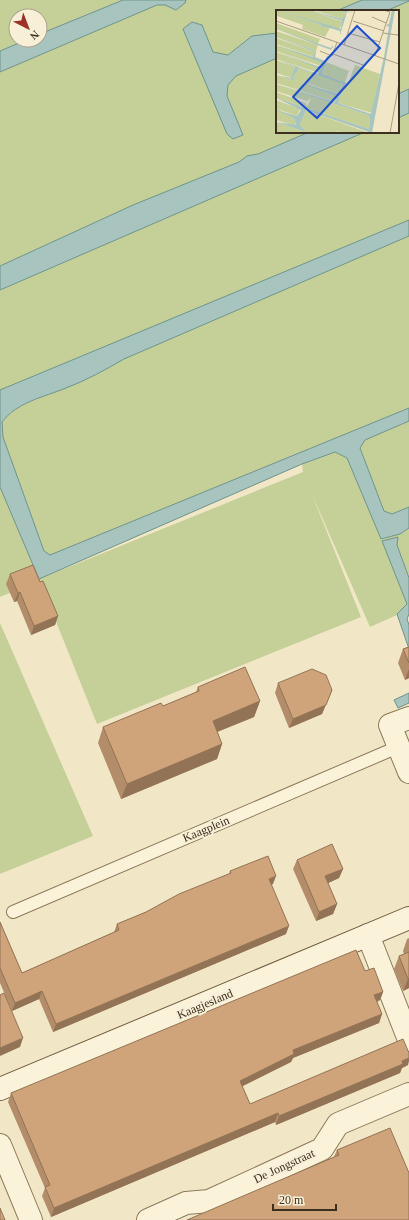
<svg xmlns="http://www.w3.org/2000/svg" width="409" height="1220" font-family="Georgia,serif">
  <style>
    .green { fill: #c5d099 }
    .water { fill: #a7c4be; stroke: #6d938c }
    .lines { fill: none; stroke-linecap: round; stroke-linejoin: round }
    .lane-casing { stroke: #8d795a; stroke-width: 14 }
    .street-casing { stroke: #8d795a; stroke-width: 24 }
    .secondary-casing { stroke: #6f5a3d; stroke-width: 24 }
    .lane { stroke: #faf3da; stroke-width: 12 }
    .street { stroke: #faf3da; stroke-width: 22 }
    .secondary { stroke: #faf3da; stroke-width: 22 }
    .wall { fill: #b38d69 }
    .shaded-wall { fill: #927355 }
    .building { fill: #d0a47a; stroke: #927355 }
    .labels { text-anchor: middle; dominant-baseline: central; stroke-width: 4; stroke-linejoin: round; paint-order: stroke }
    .street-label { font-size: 12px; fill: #3d2f1f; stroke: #f7f0d6 }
    .inset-road { fill: none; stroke: #a99d83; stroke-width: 1 }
    .view { fill: #1d4ed8; fill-opacity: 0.15; stroke: #1d4ed8; stroke-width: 2 }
    .inset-edge { fill: none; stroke: #3d2f1f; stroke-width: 2 }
  </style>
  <rect width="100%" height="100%" fill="#f1e7c6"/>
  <path class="green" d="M0,0H123L40,34V16H16V40H26L0,51Z
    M186,0H362L336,11H277V33L252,36L228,55L213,52L202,25L233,139L243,135L227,96L228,85L236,76L277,58V132H309L258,154L247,156L239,162L133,205L0,266V72L157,5H165L176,10L185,3Z
    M409,1V89L398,94V11H386Z
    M409,113V220L0,390V290L365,132H398V118Z
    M409,236V408L50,555L44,551L3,437L2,422C17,402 44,397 66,388C87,380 105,370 124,359Z
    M409,421V507L392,514L384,511L360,448L365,440Z
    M335,452L347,458L381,539L400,534L409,528V578L397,545L398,538L382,541L407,604L397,615L370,627L311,492L361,617L97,724L39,579L22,588L0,597V487L39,579L303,472L302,464Z
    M0,623L93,836L0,874Z"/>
  <path class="water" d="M123,0H186L185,3L176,10L165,5H157L0,72V51L26,40H40V34Z
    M362,0H409V1L386,11H336Z
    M192,22L202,25L213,52L228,55L252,36L277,33V58L236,76L228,85L227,96L243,135L233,139L227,134L183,29Z
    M409,89V113L398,118V94Z
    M309,132H365L0,290V266L133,205L239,162L247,156L258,154Z
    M409,220V236L124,359C105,370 87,380 66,388C44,397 17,402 2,422L3,437L44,551L50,555L409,408V421L365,440L360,448L384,511L392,514L409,507V528L400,534L381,539L347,458L335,452L302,464L39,579L0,487V390Z
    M398,537L397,545L409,578V614L407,619L409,625V649L397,614L407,604L382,541Z
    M409,693V703L398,708L394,700Z"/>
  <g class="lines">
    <g class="lane-casing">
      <path id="lane" d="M13,912L398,747"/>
    </g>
    <g class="street-casing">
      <path id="street" d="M409,718L390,725L409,772
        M368,935L409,1040
        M0,1145L31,1220
        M148,1220L186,1203L209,1201L322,1149L338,1124L409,1094"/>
    </g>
    <g class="secondary-casing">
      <path id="secondary" d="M0,1089L409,918"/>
    </g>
    <use href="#lane" class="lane"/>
    <use href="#street" class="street"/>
    <use href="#secondary" class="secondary"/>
  </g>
  <path class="wall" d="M10,574L40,582L58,616L55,625L31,635L17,601L14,602L6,584Z
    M409,647V678L405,680L398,663L403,649Z
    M278,683L332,690L322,714L289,728L275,693Z
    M198,687L260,701L254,717L217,732L222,744L217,759L121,799L98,743L103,727L163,706L196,692Z
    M297,860L343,869L339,878L328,883L337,904L333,914L316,921L293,869Z
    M230,871L273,884L271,885L286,934L53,1032L39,999L12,1011L0,983V922L22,973L114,932L117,924L146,912L229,874Z
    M409,938V989V988L403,991L394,969L399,956L404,954L403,951L407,939Z
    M365,971L383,992L380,1000L377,1002L382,1014L379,1023L293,1058L291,1062L242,1086L250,1104L408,1065L402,1068L400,1073L276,1125L275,1122L51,1217L42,1196L45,1188L8,1102L11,1093Z
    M337,1150L409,1173L334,1157Z"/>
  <path class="shaded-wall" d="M20,592L17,601L14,602L18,593Z
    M58,616L55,625L31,635L34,626Z
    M409,669V678L405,680Z
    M332,690L322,714L289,728L293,719Z
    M260,701L254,717L207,736L213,721Z
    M222,744L217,759L121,799L127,784Z
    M343,869L339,878L322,886L325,876Z
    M276,876L273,884L266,887L269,879Z
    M337,904L333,914L316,921L319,912Z
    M289,926L286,934L53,1032L56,1024Z
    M409,978V988L403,991L408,979Z
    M42,991L39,999L12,1011L15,1003Z
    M383,992L380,1000L371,1004L374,995Z
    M382,1014L379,1023L293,1058L291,1062L237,1089L240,1081L293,1050Z
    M23,1038L20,1047L0,1056V1048Z
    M409,1058V1061L408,1065L402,1068L400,1073L276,1125L279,1116Z
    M278,1113L275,1122L51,1217L54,1208Z"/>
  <path class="building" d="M33,565L40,582L43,581L58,616L34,626L20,592L18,593L10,574Z
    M409,647V663L403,649Z
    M245,667L260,701L213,721L222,744L127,784L103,727L161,703L163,706L199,691L198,687Z
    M312,669L326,675L332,690L326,705L293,719L278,683Z
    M332,844L343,869L325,876L337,904L319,912L297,860Z
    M268,856L276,876L269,879L289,926L56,1024L42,991L15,1003L0,968V922L22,973L119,930L117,924L146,912L179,894L231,873L230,871Z
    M356,950L365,971L374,968L383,992L374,995L382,1014L293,1050L294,1054L240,1081L250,1104L403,1039L409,1053V1058L402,1061L403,1064L279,1116L278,1113L54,1208L45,1187L50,1185L11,1093Z
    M409,952V978L408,979L399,956Z
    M4,993L23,1038L0,1048V995Z
    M390,1128L409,1173V1220H187L339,1155L337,1150Z
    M0,1208L5,1220H0Z"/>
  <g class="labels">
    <g class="street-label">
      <text transform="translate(206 829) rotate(-23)">Kaagplein</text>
      <text transform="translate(205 1004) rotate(-23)">Kaagjesland</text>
      <text transform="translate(284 1166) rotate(-25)">De Jongstraat</text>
    </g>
  </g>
  <g transform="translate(276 10)">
    <rect width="123" height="123" fill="#f1e7c6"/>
    <path d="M0,0H34L67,12L63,20L7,1L54,18L49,27L26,19L27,15L1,6ZM38,0H66L70,3L66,9ZM0,13L44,29L42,34L0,19ZM0,21L42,35L40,41L0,27ZM0,28L39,42L38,47L0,34ZM0,35L47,51V57L50,52L73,61L69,72L72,74L79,55L104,64L96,103L62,93L68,73L45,65V56L0,41ZM0,42L45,58L43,63L0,49ZM0,50L19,57L16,68L0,63ZM23,58L67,73L62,84L24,71L61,86L60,92L0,73V65L21,71L17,68ZM0,74L92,105L94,108L93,119L0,88V82L30,93L31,97L35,88L31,91L0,81ZM0,90L24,99L21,106L1,99L18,108L20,116L0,110ZM30,100L90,122L91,123H67L58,120L64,123H0V112L30,122L24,115Z" fill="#c5d099"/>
    <path d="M34,0L66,9L70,3L66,0L78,3L71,2L64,25V21L47,16L45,21L46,15L5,1L65,19L66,11ZM116,0H119L96,123L30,100L24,115L30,122L0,112L20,115L18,108L0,100L21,106L25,100L0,88L93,119L94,108L92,105L0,74L59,92L61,86L23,72L62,84L67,74L23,58L17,68L21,71L0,65L15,68L19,57L0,49L42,64L45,59L0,41L41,56H46L47,53L0,35L37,47L39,42L0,27L40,41L39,47L49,51L51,46H55L52,47L45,64L69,73L62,93L95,104L108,47L113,17L110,15L113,14ZM0,19L55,38L57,35V37L55,40Z" fill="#a7c4be"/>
    <path class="inset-road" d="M96,7L110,13M0,11L123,54M77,11L108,21M72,23L104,32M107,23L122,25L123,22M68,35L79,0M44,41L56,46L61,32M57,44L87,55M99,46L114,2L107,0M114,123L123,73"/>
    <path class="view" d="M81,16L104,38L41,108L17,87Z"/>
    <rect width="123" height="123" class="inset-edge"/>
  </g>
  <g transform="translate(28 28) rotate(138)"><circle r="19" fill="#f7f0d6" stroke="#ada38d"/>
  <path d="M0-3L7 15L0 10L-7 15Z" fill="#9f2f27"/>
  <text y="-6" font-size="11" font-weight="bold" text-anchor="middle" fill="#3d2f1f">N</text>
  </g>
  <path d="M273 1204v6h63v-6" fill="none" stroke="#3d2f1f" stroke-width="2"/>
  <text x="279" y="1204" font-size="12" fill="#3d2f1f" stroke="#f7f0d6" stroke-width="3" paint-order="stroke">20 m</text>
</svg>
